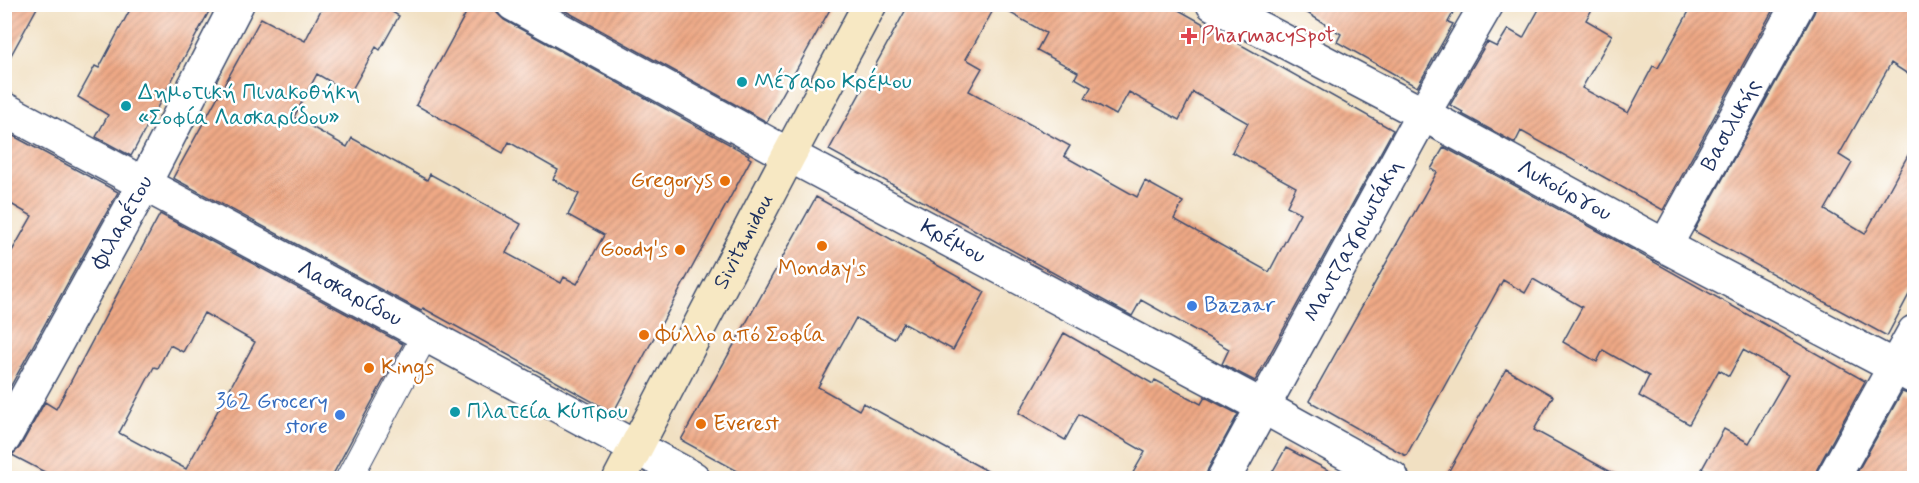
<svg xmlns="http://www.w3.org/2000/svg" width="1919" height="483" font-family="Mynerve,sans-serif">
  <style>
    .building { fill: url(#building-hatch); fill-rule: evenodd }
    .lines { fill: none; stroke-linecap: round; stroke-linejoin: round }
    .pedestrian-casing { stroke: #3b4a6d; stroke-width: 28 }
    .minor-casing { stroke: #3b4a6d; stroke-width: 36 }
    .secondary-casing { stroke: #3b4a6d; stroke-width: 36 }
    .pedestrian { stroke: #fff; stroke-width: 26 }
    .minor { stroke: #fff; stroke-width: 33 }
    .secondary { stroke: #f7e8c3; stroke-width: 33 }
    .health-dot { fill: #e0444e; stroke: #fff; stroke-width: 2 }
    .culture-dot { fill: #0f9aa8; stroke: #fff; stroke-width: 2 }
    .food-dot { fill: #e8710a; stroke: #fff; stroke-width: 2 }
    .shop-dot { fill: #3f7fe0; stroke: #fff; stroke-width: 2 }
    .labels { text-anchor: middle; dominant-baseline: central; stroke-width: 5; stroke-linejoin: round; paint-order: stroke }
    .health-label { font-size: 22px; fill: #be3a42; stroke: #fff; text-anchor: start }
    .culture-label { font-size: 22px; fill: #0d838f; stroke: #fff; text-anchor: start }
    .street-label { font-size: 22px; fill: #1b2f5e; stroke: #fff }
    .food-label { font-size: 22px; fill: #c56008; stroke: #fff; text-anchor: start }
    .shop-label { font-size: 22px; fill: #366cbe; stroke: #fff; text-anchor: start }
  </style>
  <defs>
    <pattern id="building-hatch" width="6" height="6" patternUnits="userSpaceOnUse" patternTransform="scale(1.5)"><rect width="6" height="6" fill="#efa985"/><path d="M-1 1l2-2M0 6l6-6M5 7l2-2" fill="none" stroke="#c18a70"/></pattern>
  </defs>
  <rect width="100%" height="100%" fill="#fff"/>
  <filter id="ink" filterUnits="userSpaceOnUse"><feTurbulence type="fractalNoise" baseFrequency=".0167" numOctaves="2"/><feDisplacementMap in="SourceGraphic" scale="12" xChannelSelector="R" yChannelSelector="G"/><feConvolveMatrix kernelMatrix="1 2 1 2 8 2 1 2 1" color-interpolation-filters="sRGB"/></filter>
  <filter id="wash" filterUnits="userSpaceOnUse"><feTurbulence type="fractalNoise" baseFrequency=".008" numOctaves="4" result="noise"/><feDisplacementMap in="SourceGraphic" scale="24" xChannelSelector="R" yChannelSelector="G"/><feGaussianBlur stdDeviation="1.35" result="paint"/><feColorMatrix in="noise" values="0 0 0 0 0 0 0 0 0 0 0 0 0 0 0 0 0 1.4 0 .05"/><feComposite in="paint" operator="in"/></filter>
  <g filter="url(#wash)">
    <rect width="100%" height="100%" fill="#f1e0c2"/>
    <g id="blocks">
      <path class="building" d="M4,4H39L4,68Z
        M133,4H213L131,156L96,137L108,115L78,97L95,66L99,68Z
        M324,4H379L399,16L380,50L376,47L350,93L317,74L294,117L347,147L352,138L427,180L430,174L521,224L506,253L561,283L564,277L577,284L604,235L568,215L579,194L553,179L558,170L509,142L503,153L416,105L471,4H494L497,13L504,20L749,155L748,157L751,159L613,413L423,308L421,311L173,178L261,18L305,41Z
        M553,4H833L767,122Z
        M909,4H1168L1393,130L1255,381L1222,364L1229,349L1141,300L1132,316L829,150ZM996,5L1046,33L1037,50L1078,72L1075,78L1091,87L1085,98L1116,115L1129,92L1179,120L1193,92L1248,123L1232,152L1296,187L1287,206L1300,213L1269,272L1174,219L1183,202L1145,181L1137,197L1064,156L1070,146L969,91L982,68L966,59Z
        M1293,4H1458L1448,22L1453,24L1417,87L1337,42L1341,34Z
        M1542,4H1595L1586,20L1612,35L1582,88L1628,113L1653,66L1658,68L1693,4H1776L1663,210L1521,131L1515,143L1462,114L1463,112L1450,105L1487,42L1497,47L1508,29L1523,38Z
        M1817,4H1914V78L1891,63L1839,155L1852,163L1825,210L1865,234L1914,144V285L1887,336L1694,231L1814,13Z
        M4,131L118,192L4,398V265L32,216L4,200Z
        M1444,147L1624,245L1865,381L1817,469L1814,478H1718L1702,469L1724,429L1749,443L1788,375L1743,350L1729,376L1719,370L1689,424L1639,396L1649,376L1603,350L1597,362L1563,342L1582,307L1533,279L1525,293L1503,280L1406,456L1309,401L1437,172L1431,169Z
        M816,197L985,292L953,350L903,323L894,339L856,318L818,387L859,410L863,403L1000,478H750L681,440Z
        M160,214L403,344L331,478H56L12,455L20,447L45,402L56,409ZM204,313L255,342L186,469L119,433L154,367L158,368L170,345L183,352Z
        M1064,333L1153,384L1155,380L1201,404L1205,397L1238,414L1208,469L1205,478H1130L1145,452L1079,414L1065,440L1019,413Z
        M1506,369L1553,396L1534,430L1622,478H1445Z
        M1902,392L1914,396V468L1908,478H1854Z
        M1286,448L1343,478H1269Z"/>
    </g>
  </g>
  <g filter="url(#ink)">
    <use href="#blocks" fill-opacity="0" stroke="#3b4a6d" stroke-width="1.5"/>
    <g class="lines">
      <g class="pedestrian-casing">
        <path id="pedestrian" d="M349,478L425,335"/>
      </g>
      <g class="minor-casing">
        <g id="minor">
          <path id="s1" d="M513,4L789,155L1262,406L1392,478"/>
          <path id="s2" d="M1213,4L1423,114L1665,246L1914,377"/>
          <path id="s3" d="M4,109L693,478"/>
          <path id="s4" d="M1665,246L1798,4"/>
          <path id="s5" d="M4,438L144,184L237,4"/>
          <path id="s6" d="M1224,478L1423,114L1487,4"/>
          <path d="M1833,478L1914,332"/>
        </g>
      </g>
      <g class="secondary-casing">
        <g id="secondary">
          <path id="s7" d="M620,478L789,155L870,4"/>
        </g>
      </g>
      <use href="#pedestrian" class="pedestrian"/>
      <use href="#minor" class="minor"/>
      <use href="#secondary" class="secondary"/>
    </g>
  </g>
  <path class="health-dot" d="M1186 27h6v6h6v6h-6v6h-6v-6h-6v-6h6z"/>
  <g class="culture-dot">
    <circle cx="742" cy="82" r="6"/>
    <circle cx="126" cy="106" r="6"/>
    <circle cx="455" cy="412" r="6"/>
  </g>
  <g class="food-dot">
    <circle cx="725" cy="181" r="6"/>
    <circle cx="822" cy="246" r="6"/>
    <circle cx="680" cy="250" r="6"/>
    <circle cx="644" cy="335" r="6"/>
    <circle cx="369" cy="368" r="6"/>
    <circle cx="701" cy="424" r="6"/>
  </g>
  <g class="shop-dot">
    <circle cx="1192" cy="306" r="6"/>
    <circle cx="340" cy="415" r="6"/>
  </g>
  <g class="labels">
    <g class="health-label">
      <text x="1201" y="36">PharmacySpot</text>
    </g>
    <g class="culture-label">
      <text x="754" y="82">Μέγαρο Κρέμου</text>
      <text x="138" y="93">Δημοτική Πινακοθήκη<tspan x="138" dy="25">«Σοφία Λασκαρίδου»</tspan></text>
      <text x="467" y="412">Πλατεία Κύπρου</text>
    </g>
    <g class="street-label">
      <text stroke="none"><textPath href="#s4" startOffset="138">Βασιλικής</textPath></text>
      <text stroke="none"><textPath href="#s2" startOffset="398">Λυκούργου</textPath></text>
      <text stroke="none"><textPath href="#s5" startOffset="246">Φιλαρέτου</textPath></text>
      <text stroke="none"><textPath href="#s7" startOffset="267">Sivitanidou</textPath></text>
      <text stroke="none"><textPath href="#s6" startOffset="270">Μαντζαγριωτάκη</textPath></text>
      <text stroke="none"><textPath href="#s1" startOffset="500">Κρέμου</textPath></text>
      <text stroke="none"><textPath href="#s3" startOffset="392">Λασκαρίδου</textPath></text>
    </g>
    <g class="food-label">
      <text x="713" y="181" text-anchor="end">Gregorys</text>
      <text x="668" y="250" text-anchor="end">Goody's</text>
      <text x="822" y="269" text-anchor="middle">Monday's</text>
      <text x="656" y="335">Φύλλο από Σοφία</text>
      <text x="381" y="368">Kings</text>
      <text x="713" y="424">Everest</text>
    </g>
    <g class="shop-label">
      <text x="1204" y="306">Bazaar</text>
      <text x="328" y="402" text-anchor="end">362 Grocery<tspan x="328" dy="25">store</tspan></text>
    </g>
  </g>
  <rect width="1919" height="483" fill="none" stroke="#fff" stroke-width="24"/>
</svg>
